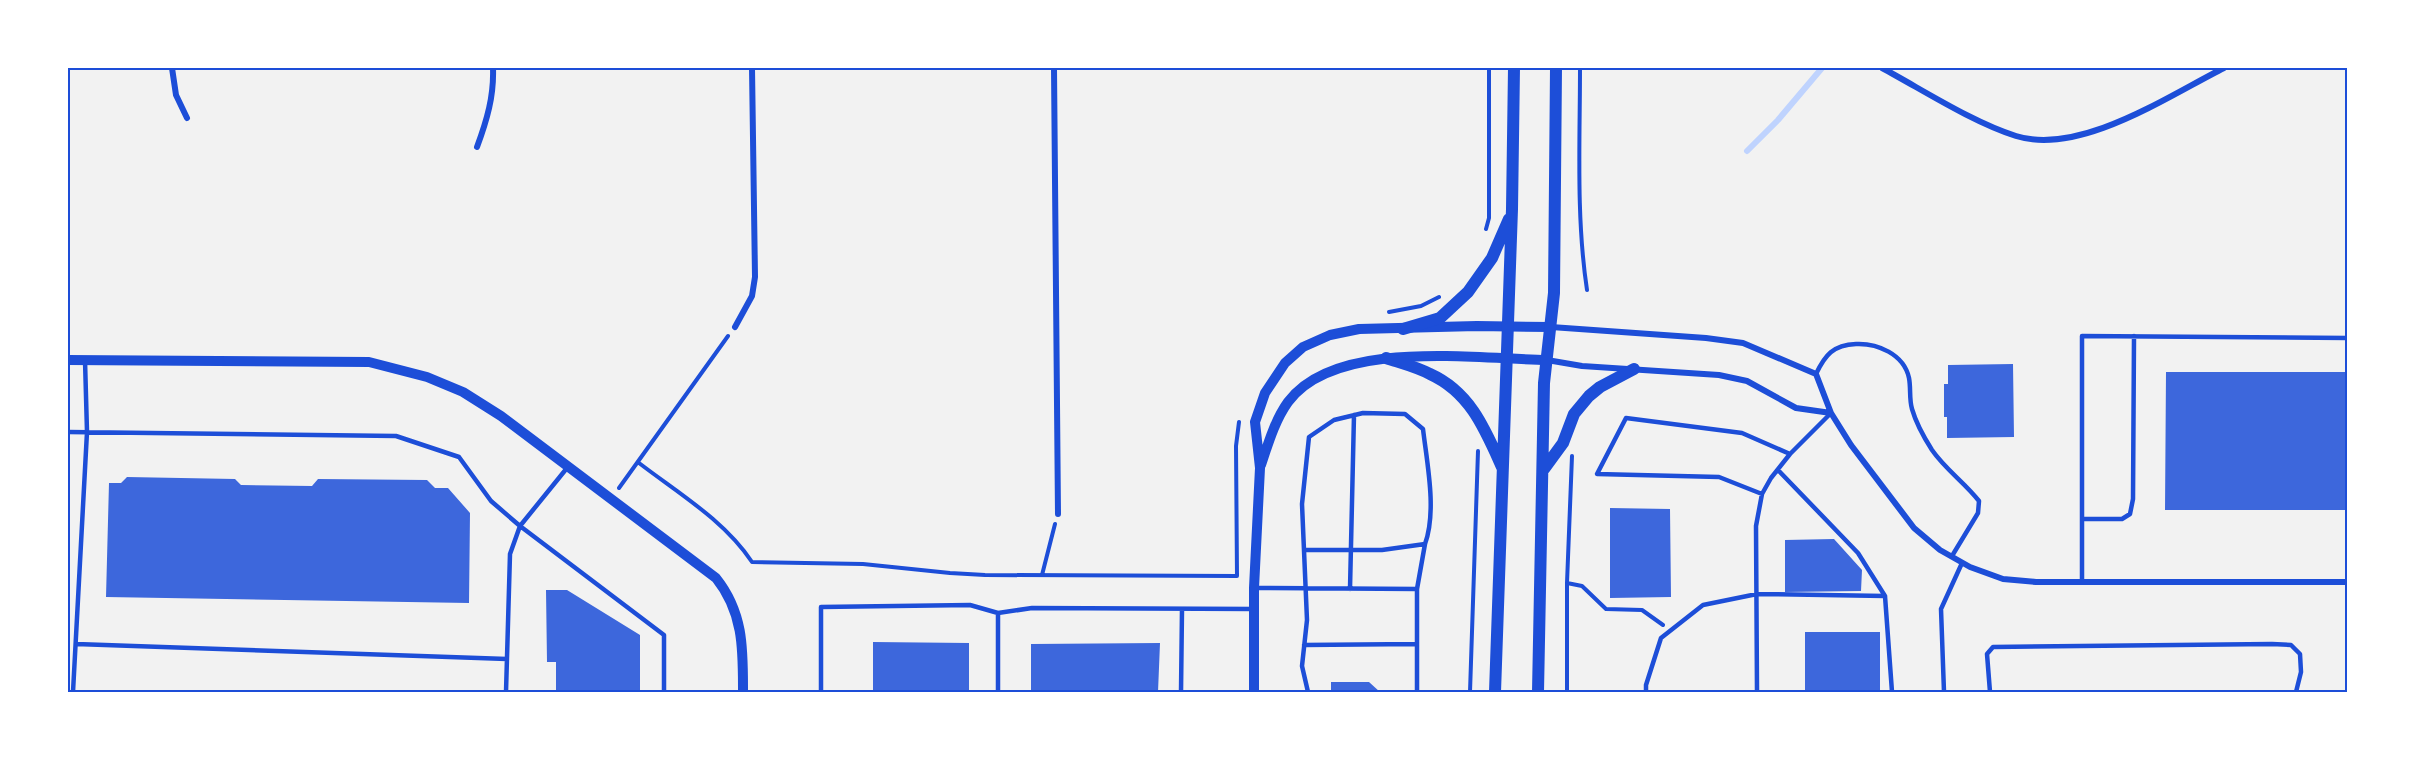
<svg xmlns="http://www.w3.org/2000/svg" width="2415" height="760" font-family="'Source Sans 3',sans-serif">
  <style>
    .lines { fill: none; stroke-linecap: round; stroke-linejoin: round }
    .stream { stroke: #bfd3fe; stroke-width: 6 }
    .building { fill: #3d67dc }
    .path { stroke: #1d4ed8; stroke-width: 4 }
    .service { stroke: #1d4ed8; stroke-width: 4.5 }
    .minor { stroke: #1d4ed8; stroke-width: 6 }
    .tertiary { stroke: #1d4ed8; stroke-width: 10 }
    .secondary { stroke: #1d4ed8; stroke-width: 12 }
    .neatline { fill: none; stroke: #1d4ed8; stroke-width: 2 }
  </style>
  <rect width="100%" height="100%" fill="#f2f2f2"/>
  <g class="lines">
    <path class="stream" d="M1747,151L1778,120L1822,68"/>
  </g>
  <path class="building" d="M2013,364L2014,437L1947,438V417H1944V384H1948V365Z
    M2166,372H2348V510H2165Z
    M127,477L235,479L241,485L312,486L318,479L427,480L435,488H448L470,513L469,603L106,597L109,483H121Z
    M1610,508L1670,509L1671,597L1610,598Z
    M1834,539L1862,570L1861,591L1785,592V540Z
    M546,590H567L640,635V692H556V662H547Z
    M1805,632H1880V692H1805Z
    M873,642L969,643V692H873Z
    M1160,643L1158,692H1034L1031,691V644Z
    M1331,682H1369L1380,692H1331Z"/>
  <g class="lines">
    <path class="path" d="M1580,68C1580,142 1576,217 1587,290
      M1486,229L1489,218V68
      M1389,312L1421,306L1439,297
      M639,463C678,493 724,520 752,562L863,564L950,573L985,575L1237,576L1236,446L1239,422
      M619,488L728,336
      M1042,575L1055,524
      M1567,583L1582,586L1606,609L1642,610L1663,625
      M1470,692L1478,451
      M1567,692V583L1572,456"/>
    <path class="service" d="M1816,374C1825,355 1833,345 1856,344C1877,343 1904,354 1909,378C1911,388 1909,399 1912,409C1916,423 1925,439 1932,450C1945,469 1965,483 1979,501L1978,513L1952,556
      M68,432L396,436L459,457L491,501L520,526L664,635V692
      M1778,470L1858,553L1885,596
      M1762,494L1719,477L1597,474L1626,418L1742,433L1790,454
      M2082,519H2122L2130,514L2133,499L2134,336
      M1305,550H1382L1425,544C1437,511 1427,463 1423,429L1405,414L1363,413L1334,420L1309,437L1302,504L1307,620L1302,666L1308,692
      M2082,582V336L2348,338
      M1254,588L1417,589V692
      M1350,589L1354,415
      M1417,589L1425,544
      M998,613V692
      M76,644L507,659
      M1304,645L1417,644
      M73,692L87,432L85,360
      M506,692L510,554L520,526L567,468
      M821,692V607L970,605L998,613L1032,608L1254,609
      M1181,692L1182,609
      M1646,692V685L1661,638L1703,605L1757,594L1885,596L1892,692
      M1757,692L1756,526L1762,494L1771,478L1790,454L1831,413
      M1944,692L1941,609L1962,563
      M1990,692L1987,654L1993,647L2272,644L2291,645L2300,654L2301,672L2296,692"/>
    <path class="minor" d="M172,68L176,95L187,118
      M1054,68L1058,514
      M1882,68C1923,90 1972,122 2016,136C2080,156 2168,96 2224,68
      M477,147C487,120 494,96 493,68
      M735,327L752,296L755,277L752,68
      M1551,327L1706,338L1743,343L1816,374L1831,413L1851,445L1914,528L1940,550L1970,567L2003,579L2036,582H2348
      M1547,360L1582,366L1719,375L1747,381L1796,408L1831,413"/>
    <path class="tertiary" d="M68,360L369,362L427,377L463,392L501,416L716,578C744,613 743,650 743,692
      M1261,465C1268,444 1275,420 1288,402C1335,338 1477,359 1547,360
      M1254,692V588L1260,468L1255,422L1265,393L1285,363L1303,347L1330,335L1359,329L1477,326L1551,327"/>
    <path class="secondary" d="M1403,329L1440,318L1468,292L1492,258L1509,219
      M1386,358C1401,363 1417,367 1430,374C1470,392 1485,429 1502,467
      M1544,469L1563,443L1574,414L1589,396L1600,387L1634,369
      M1495,692L1512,209L1514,68
      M1538,692L1544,383L1554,293L1556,68"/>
  </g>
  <rect width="2415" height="760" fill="none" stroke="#ffffff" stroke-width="138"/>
  <rect x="69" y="69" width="2277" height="622" class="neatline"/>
</svg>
